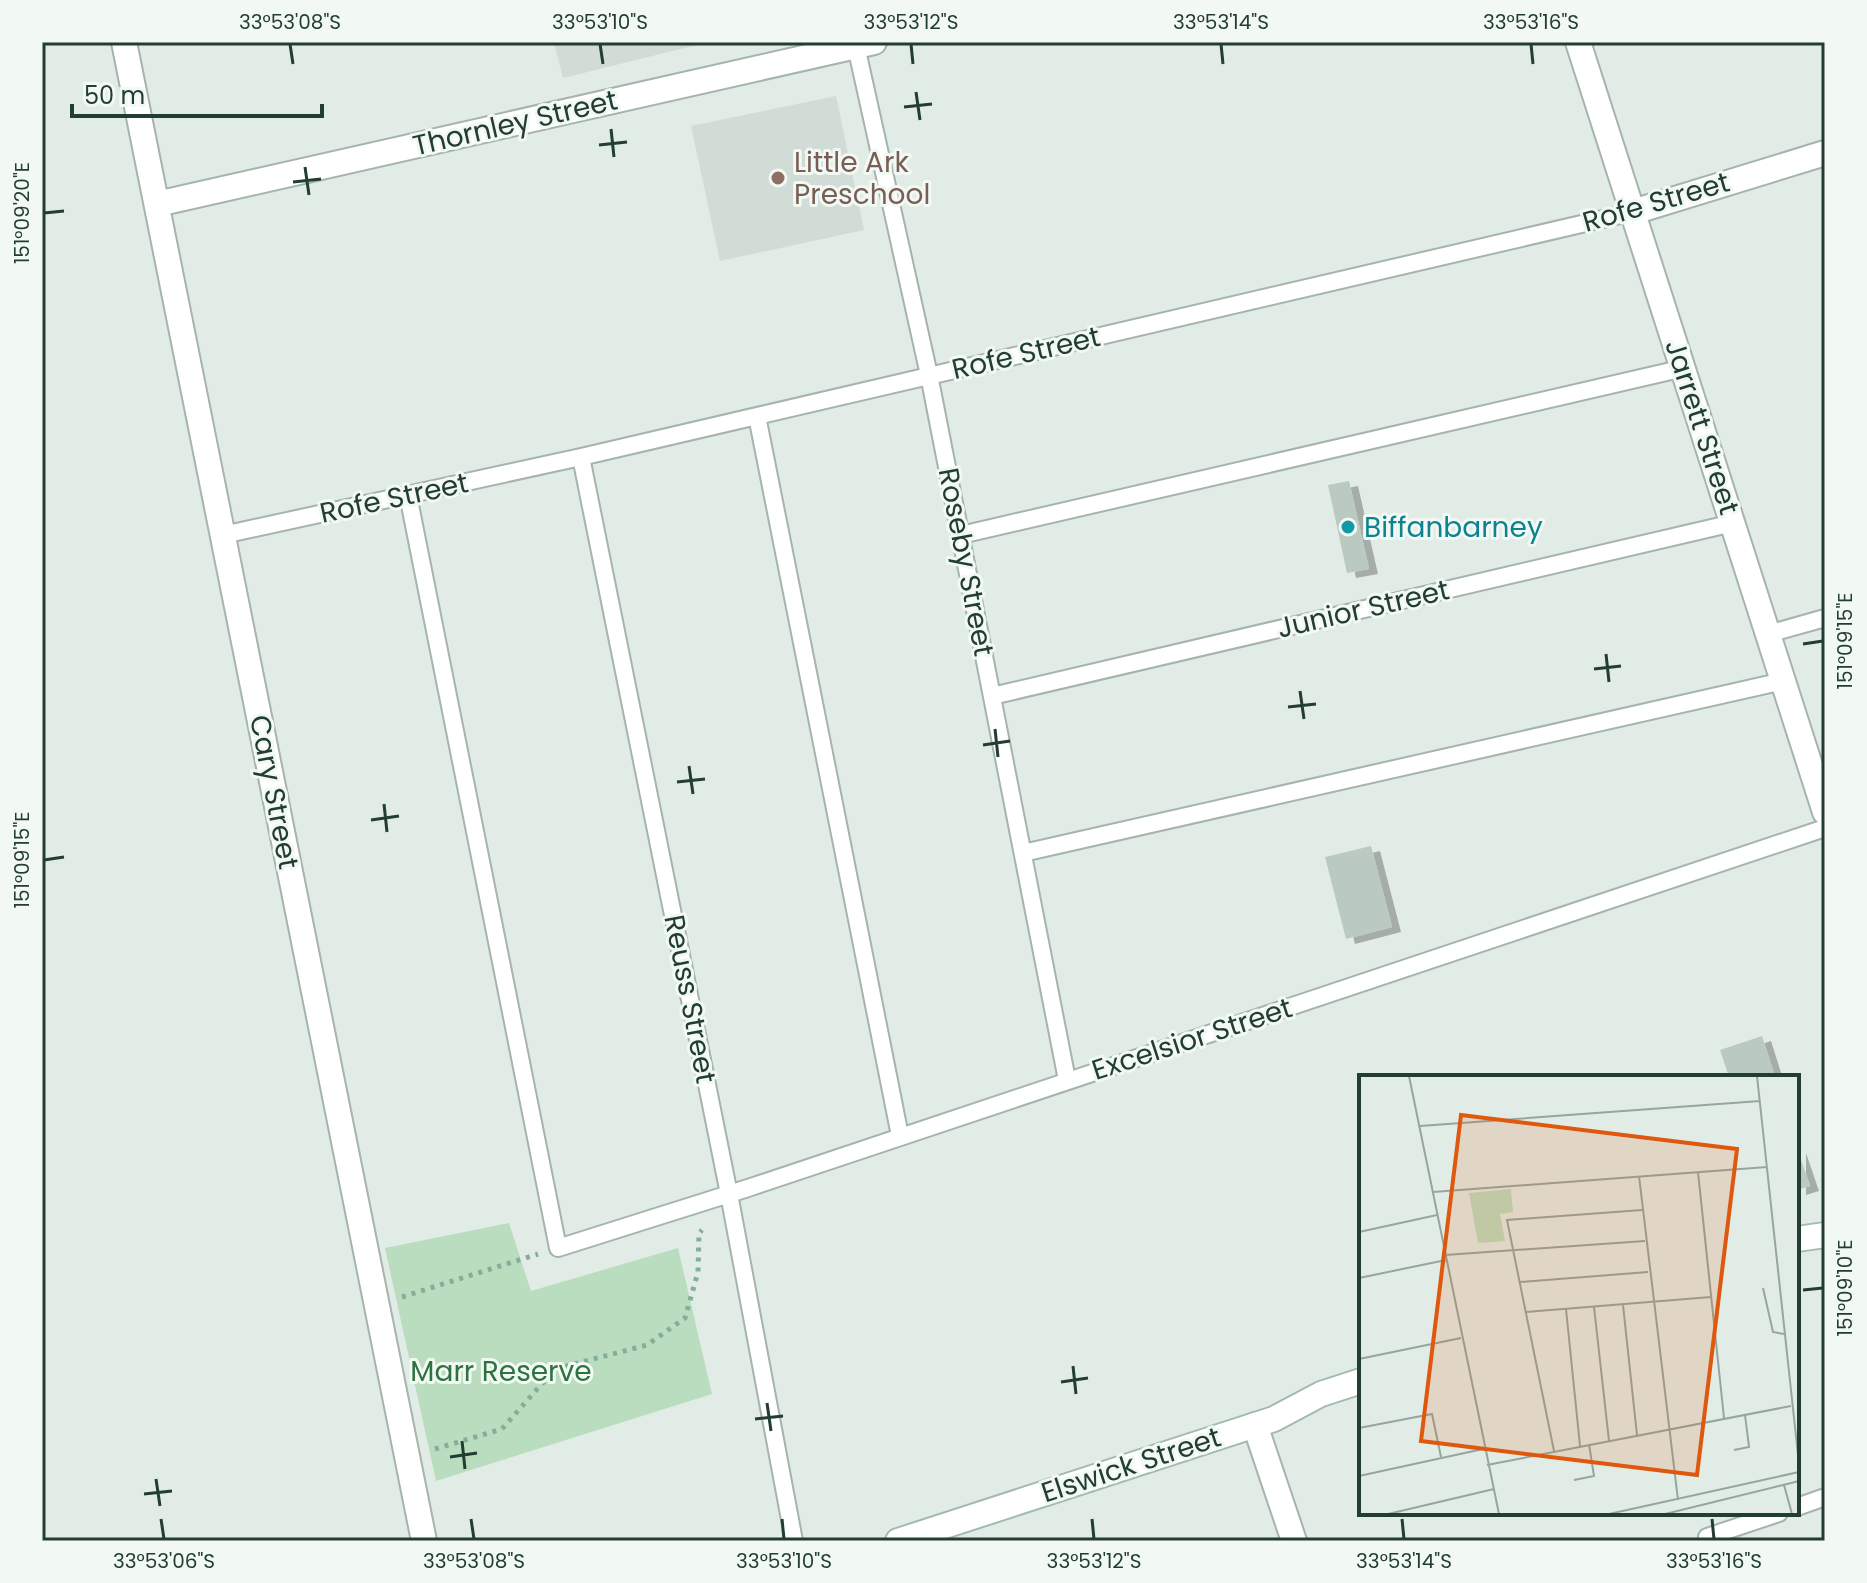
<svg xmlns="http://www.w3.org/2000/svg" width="1867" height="1583" font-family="Poppins,sans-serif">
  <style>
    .built { fill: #d0dcd5 }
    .green { fill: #bbddbf }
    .building { fill: #bacac1; filter: url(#shadow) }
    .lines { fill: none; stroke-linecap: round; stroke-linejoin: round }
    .lane-casing { stroke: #a5b4ac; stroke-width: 20 }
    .street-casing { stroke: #a5b4ac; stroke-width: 28 }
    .secondary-casing { stroke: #a3baaf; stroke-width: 28 }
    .path { stroke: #83af9a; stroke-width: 5; stroke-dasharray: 4 6; stroke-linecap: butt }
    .lane { stroke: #fff; stroke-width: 16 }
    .street { stroke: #fff; stroke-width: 24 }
    .secondary { stroke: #fff; stroke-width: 24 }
    .ticks { fill: none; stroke: #223d31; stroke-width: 3 }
    .education-dot { fill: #8d6e63; stroke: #f2f8f4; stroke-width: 3 }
    .culture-dot { fill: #0f9aa8; stroke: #f2f8f4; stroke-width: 3 }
    .labels { text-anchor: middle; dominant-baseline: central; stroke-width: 6; stroke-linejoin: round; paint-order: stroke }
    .street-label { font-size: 28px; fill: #223d31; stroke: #f2f8f4 }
    .education-label { font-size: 28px; fill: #785e54; stroke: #f2f8f4; text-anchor: start }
    .culture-label { font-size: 28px; fill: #0d838f; stroke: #f2f8f4; text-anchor: start }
    .park-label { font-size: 28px; fill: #2d733d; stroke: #f2f8f4 }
    .inset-road { fill: none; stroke: #95a69e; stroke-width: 2 }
    .view { fill: #de580e; fill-opacity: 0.15; stroke: #de580e; stroke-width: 4 }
    .inset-edge { fill: none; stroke: #223d31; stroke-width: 4 }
    .neatline { fill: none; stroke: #223d31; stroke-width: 3 }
    .ticks-label { font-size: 20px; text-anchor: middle; fill: #223d31 }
  </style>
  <defs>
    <filter id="shadow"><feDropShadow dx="9" dy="5" stdDeviation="0" flood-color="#0004"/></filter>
  </defs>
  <rect width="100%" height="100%" fill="#e2ece6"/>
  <path class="built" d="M554,42H709L563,78Z
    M836,96L864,230L720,261L691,126Z"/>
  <path class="green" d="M509,1223L531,1291L678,1248L712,1394L436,1481L385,1248Z"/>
  <path class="building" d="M1349,481L1369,569L1347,573L1328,485Z
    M1371,846L1392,927L1346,939L1325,857Z
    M1762,1036L1775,1077H1729L1720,1050Z
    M1797,1148L1810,1186L1797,1190Z"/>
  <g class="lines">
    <g class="lane-casing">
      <path id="lane" d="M856,46L929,375L1067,1080
        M757,416L900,1136
        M581,457L729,1194L794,1541
        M408,495L558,1248L748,1188L1825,828
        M223,535L581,457L1633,212
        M961,535L1684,368
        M1768,634L1825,618
        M992,696L1733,523
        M1023,853L1783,681
        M1797,1507L1825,1497
        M1708,1541L1707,1537L1779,1513"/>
    </g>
    <g class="street-casing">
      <path id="street" d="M124,42L424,1541
        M1578,42L1825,812
        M157,204L874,42
        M1633,212L1825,153
        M1255,1425L1294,1541"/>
    </g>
    <g class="secondary-casing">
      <path id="secondary" d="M1797,1239L1825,1235
        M898,1541L1274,1419L1321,1394L1361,1381"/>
    </g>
    <path class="path" d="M402,1297L538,1254
      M435,1449L502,1429L555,1369L647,1345L685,1318L698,1272L699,1233L702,1230"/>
    <use href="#lane" class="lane"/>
    <use href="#street" class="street"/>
    <use href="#secondary" class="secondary"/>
  </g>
  <path class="ticks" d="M290,44L293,64M600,44L603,64M911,44L913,64M1221,44L1223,64M1531,44L1533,64M916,92L920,120M904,107L932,104M611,129L614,157M599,145L627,142M305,167L309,195M293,182L321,179M44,213L64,211M1803,644L1823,641M1606,654L1609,682M1594,669L1621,666M1300,691L1304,719M1288,707L1316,704M995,729L998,757M983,745L1010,741M689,766L693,794M677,782L705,779M384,804L387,832M371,820L399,816M44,860L64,857M1803,1290L1823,1288M1073,1366L1076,1394M1061,1382L1088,1378M767,1403L771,1431M755,1419L783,1416M462,1441L465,1469M450,1457L477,1453M156,1479L160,1506M144,1494L172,1491M161,1519L164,1539M471,1519L474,1539M782,1519L784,1539M1092,1519L1094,1539M1402,1519L1404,1539M1712,1519L1714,1539"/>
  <circle class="education-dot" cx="778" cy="178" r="8"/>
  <circle class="culture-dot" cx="1348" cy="527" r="8"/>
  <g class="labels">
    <g class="street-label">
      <text transform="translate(515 123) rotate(-13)">Thornley Street</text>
      <text transform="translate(1656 202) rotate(-16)">Rofe Street</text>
      <text transform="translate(1026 353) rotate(-13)">Rofe Street</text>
      <text transform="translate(1702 427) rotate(72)">Jarrett Street</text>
      <text transform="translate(394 498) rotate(-12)">Rofe Street</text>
      <text transform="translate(966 562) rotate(79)">Roseby Street</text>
      <text transform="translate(1363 609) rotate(-13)">Junior Street</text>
      <text transform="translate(274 792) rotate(79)">Cary Street</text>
      <text transform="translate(690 999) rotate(79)">Reuss Street</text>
      <text transform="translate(1192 1039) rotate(-18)">Excelsior Street</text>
      <text transform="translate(1131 1465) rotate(-18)">Elswick Street</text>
    </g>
    <g class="education-label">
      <text x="794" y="162">Little Ark<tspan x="794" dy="32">Preschool</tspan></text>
    </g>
    <g class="culture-label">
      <text x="1364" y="527">Biffanbarney</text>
    </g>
    <g class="park-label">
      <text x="501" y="1371">Marr Reserve</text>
    </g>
  </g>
  <g transform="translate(1359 1075)">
    <rect width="440" height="440" fill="#e2ece6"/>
    <path d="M152,114L154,137L141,139L146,166L119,168L110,118Z" fill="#bbddbf"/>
    <path class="inset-road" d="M50,1L140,439M398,1L440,389M61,51L401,26M339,97L365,343M280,101L319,425M74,117L408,92M0,157L78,140M86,180L286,166M0,203L87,185M161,207L289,197M404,213L414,257L425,259M264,230L278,360M235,232L250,366M207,234L221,371M167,237L352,222M0,284L102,263M0,353L73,339L82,382M375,375L390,372L386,340M195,376L148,145L283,135M128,390L432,331M0,401L124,374M215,405L235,401L230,369M425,410L433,439M29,439L135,414M250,439L440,397M306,439L440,406"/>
    <path class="view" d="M102,40L378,74L338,400L62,366Z"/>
    <rect width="440" height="440" class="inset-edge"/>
  </g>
  <rect width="1867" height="1583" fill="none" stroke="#f2f8f4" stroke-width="88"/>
  <path d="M72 104v12h250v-12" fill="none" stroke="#223d31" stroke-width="4"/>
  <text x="84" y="104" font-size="24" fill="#223d31" stroke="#f2f8f4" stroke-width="6" paint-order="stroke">50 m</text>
  <rect x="44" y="44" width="1779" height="1495" class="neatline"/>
  <g class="ticks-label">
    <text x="290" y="29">33°53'08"S</text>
    <text x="600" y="29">33°53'10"S</text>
    <text x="911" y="29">33°53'12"S</text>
    <text x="1221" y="29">33°53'14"S</text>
    <text x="1531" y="29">33°53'16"S</text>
    <text transform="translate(22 213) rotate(-90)" y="7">151°09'20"E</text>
    <text transform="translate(1845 641) rotate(-90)" y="7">151°09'15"E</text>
    <text transform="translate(22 860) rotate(-90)" y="7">151°09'15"E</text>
    <text transform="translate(1845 1288) rotate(-90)" y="7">151°09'10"E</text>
    <text x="164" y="1568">33°53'06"S</text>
    <text x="474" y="1568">33°53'08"S</text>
    <text x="784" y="1568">33°53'10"S</text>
    <text x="1094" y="1568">33°53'12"S</text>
    <text x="1404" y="1568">33°53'14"S</text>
    <text x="1714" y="1568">33°53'16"S</text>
  </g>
</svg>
